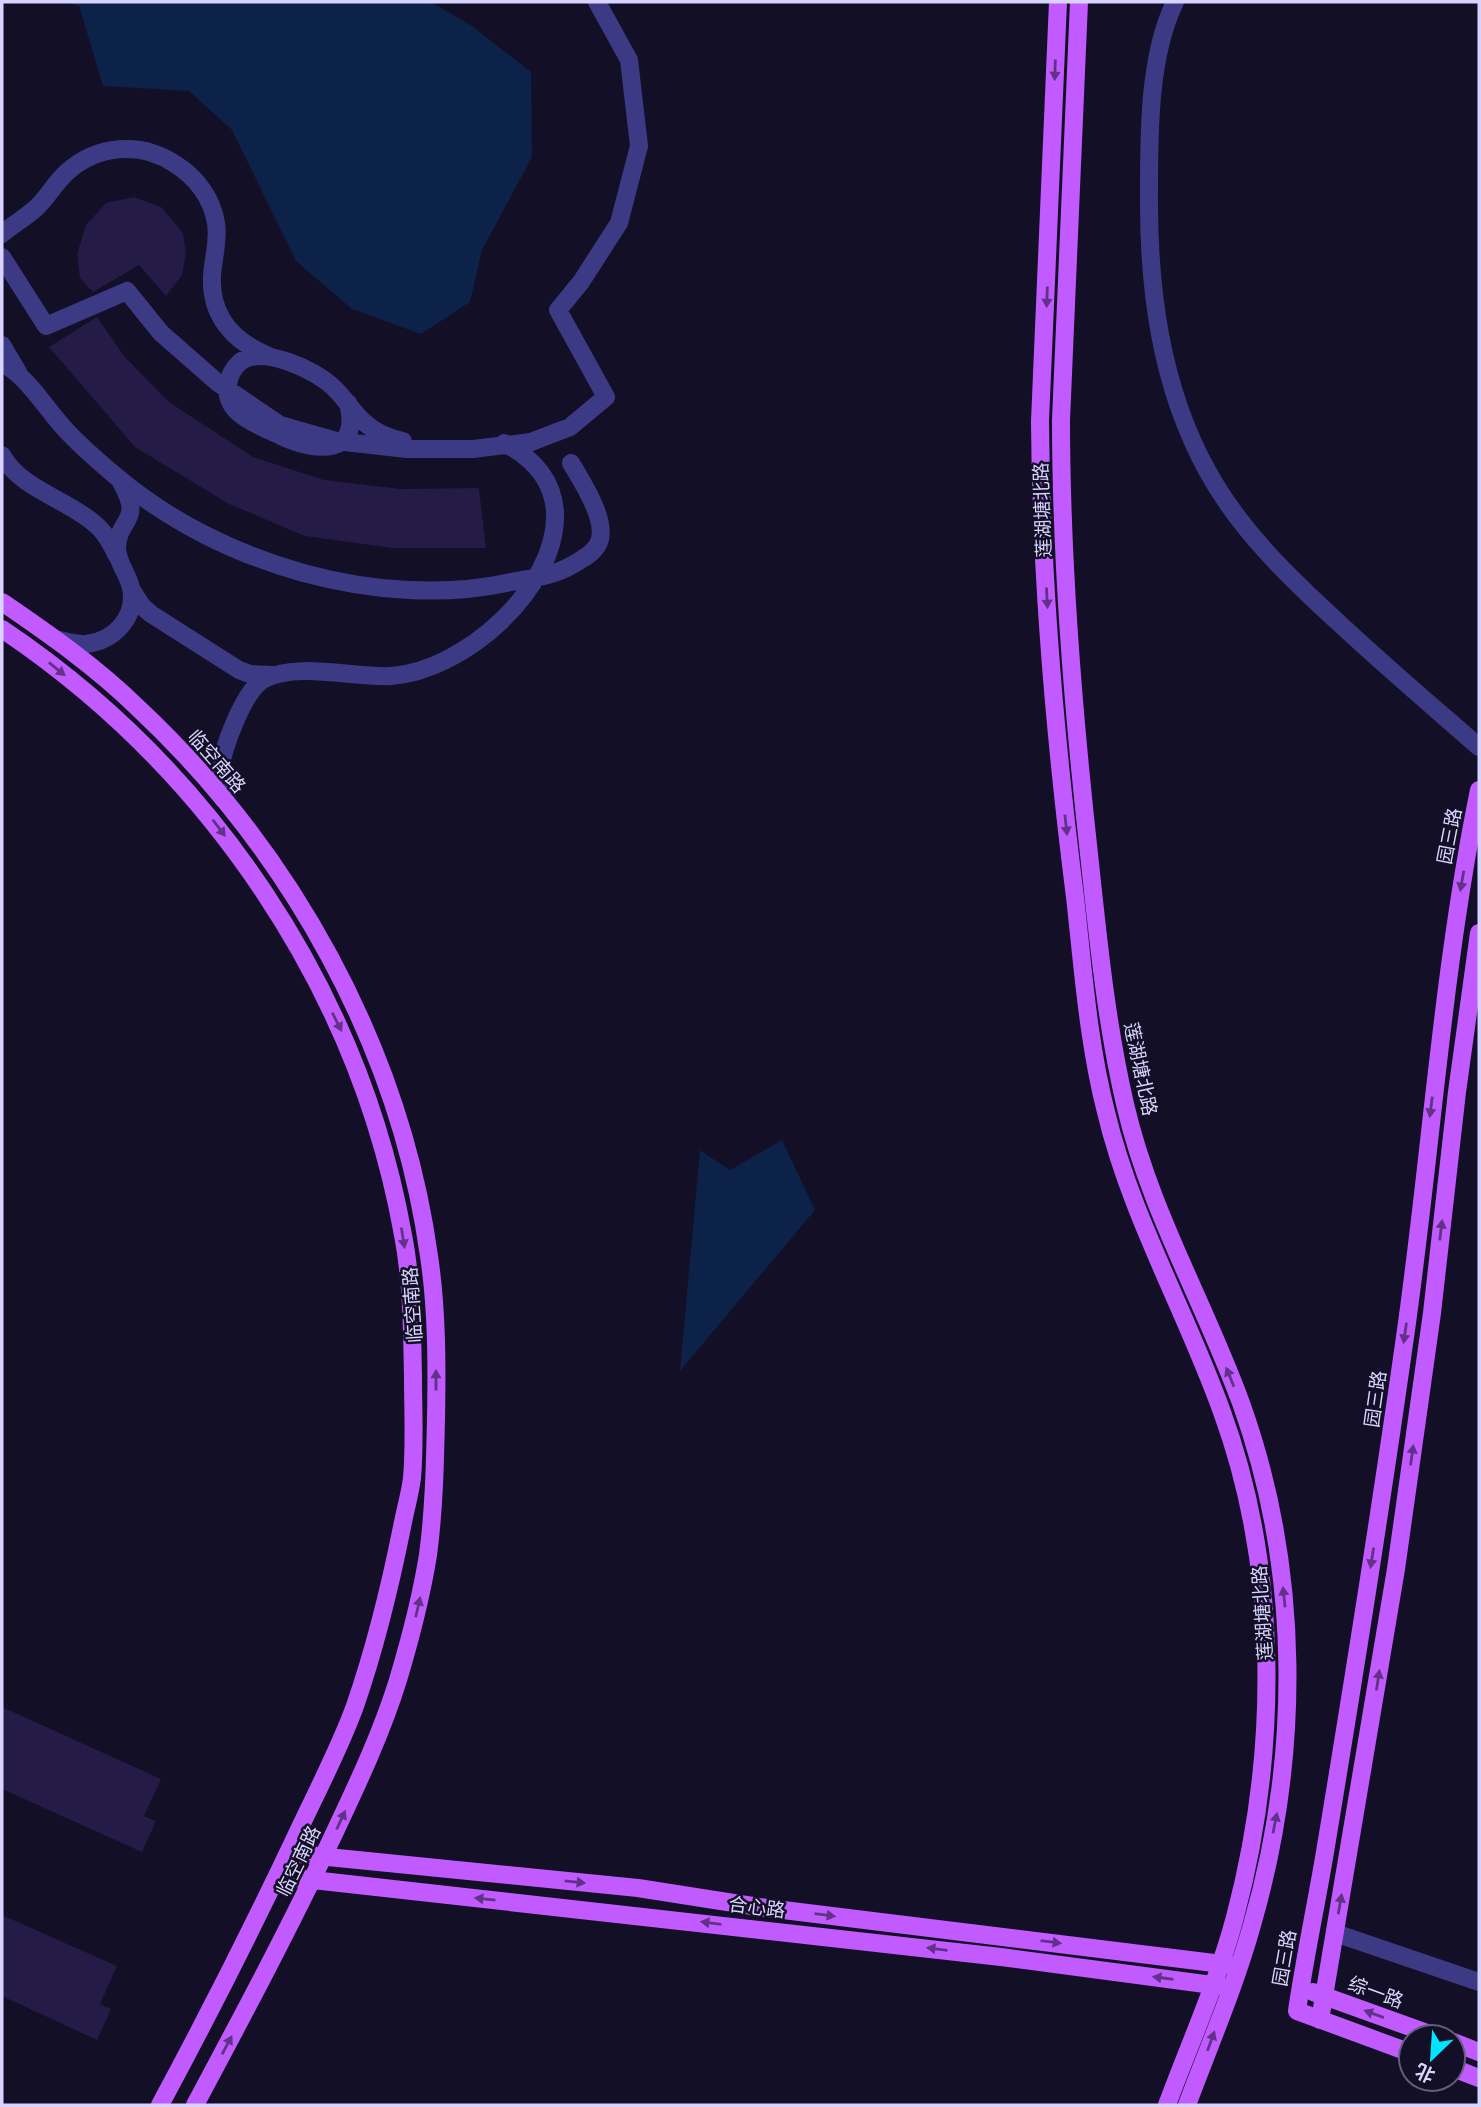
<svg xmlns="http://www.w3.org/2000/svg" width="1481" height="2107" font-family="'PT Sans','Noto Sans SC',sans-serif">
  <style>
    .water { fill: #0c2248 }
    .building { fill: #241b47 }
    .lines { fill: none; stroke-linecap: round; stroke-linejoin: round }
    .minor { stroke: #3d3a85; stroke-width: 18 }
    .major { stroke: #c25bff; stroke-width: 18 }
    .oneway { fill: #623188 }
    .labels { text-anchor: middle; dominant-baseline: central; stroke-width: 5; stroke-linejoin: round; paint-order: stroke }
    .street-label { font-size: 19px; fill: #d9d4ff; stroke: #130f26 }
  </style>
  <rect width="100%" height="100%" fill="#130f26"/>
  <path class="water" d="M65,2H431L472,26L531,72L532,157L482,250L470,302L421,334L352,309L296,261L232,130L189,91L103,86L79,6Z
    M782,1140L815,1210L680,1371L700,1150L730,1170Z"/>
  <path class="building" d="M134,197L161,207L183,233L186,253L182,275L166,296L139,265L93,292L80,278L77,254L86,225L106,203Z
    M97,317L124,356L169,402L253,457L324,480L401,489L479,488L486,548H393L305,536L229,504L135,447L49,347Z
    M2,1707L161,1779L144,1816L156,1821L142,1852L2,1789Z
    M2,1915L117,1966L100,2004L111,2009L97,2040L2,1996Z"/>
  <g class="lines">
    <path class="minor" d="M1175,2C1149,55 1149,131 1149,190C1148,287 1160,386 1208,472C1241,532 1290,578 1340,624C1385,666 1432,706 1479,747
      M2,234C12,225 25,218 36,208C47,198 55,183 67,172C97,145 141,141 175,164C196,177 212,198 216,223C219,241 213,258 212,276C210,316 234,342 269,356
      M2,257L46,326L127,291L161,333L218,383L280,425L336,441L407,449H473L531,442L570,427L606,397L558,310L581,282L619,223L639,146L629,60L597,2
      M2,345L18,372
      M2,363C27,376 44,406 64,428C80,446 99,462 118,478C221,564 380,611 511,582C532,578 554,576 572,565C581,560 591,555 597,546C611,525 582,482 571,463
      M348,403C362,457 315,452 281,436C260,426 223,414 228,385C229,377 233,368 240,362C263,345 315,370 333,387C345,398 353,413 365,423C376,433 388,438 403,441
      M2,455C20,489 67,499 95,524C105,532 111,544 117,556
      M131,589L142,606L151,614L239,670L250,674L273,675
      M54,639C65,641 76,645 86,644C114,641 137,617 131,588C128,574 117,562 117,548C118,517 144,523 121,482
      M223,799C221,791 219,782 220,773C221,751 244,690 264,679C300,662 353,678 391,676C464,671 558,588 555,512C553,479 531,457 504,443
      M1335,1933L1479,1982"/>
    <path class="major" d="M1058,2L1040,421C1041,580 1055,739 1075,897C1083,968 1088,1042 1106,1112C1131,1217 1186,1311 1222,1412C1280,1571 1278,1755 1235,1917C1218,1981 1190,2043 1167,2105
      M1079,2L1061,420C1061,565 1073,710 1089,854C1098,938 1106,1022 1125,1104C1149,1209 1204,1302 1241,1403C1301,1570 1301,1756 1252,1925C1235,1986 1209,2046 1187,2105
      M2,602C49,634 96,667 137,707C291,851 400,1047 429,1256C437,1309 437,1365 436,1419C435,1464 434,1510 428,1555C421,1598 410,1640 398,1680C381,1735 356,1787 332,1838C289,1929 242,2017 195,2105
      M2,629C209,768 359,988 403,1235C412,1281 412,1330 413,1377C413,1410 415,1445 412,1478C410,1494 405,1511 402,1527C390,1587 375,1648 355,1706C339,1750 316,1793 296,1836C253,1927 208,2016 160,2105
      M288,1853L638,1888L759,1907L1230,1965
      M277,1876L1001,1957L1220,1986
      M1313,1992L1438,2037
      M1320,2020L1396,1569L1432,1313L1457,1092L1479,933
      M1453,2042L1479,2052
      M1411,2053L1297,2011C1305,1956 1317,1901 1326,1846C1354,1677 1381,1507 1405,1337C1431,1155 1442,971 1479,790
      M1453,2068L1479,2078"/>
  </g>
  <defs><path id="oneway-solid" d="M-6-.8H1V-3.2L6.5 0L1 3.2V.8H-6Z" transform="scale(1.75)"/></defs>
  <g class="oneway">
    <use href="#oneway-solid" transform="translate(1055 70) rotate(92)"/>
    <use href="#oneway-solid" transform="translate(1047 297) rotate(92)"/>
    <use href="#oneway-solid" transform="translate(1047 598) rotate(87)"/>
    <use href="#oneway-solid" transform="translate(57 669) rotate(39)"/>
    <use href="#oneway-solid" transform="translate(1066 825) rotate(84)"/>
    <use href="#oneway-solid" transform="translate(219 828) rotate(53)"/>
    <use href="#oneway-solid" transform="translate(1462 881) rotate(100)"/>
    <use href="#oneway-solid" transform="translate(337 1022) rotate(63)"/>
    <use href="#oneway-solid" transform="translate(1431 1107) rotate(97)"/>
    <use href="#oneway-solid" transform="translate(1441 1230) rotate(-83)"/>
    <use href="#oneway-solid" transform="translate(403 1238) rotate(81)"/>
    <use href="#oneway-solid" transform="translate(1405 1333) rotate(98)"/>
    <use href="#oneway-solid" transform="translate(1230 1377) rotate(-112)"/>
    <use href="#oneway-solid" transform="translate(436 1380) rotate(-90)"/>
    <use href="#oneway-solid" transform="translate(1412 1455) rotate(-82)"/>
    <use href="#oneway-solid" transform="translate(1372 1558) rotate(99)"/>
    <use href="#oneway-solid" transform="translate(1284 1597) rotate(-96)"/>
    <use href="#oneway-solid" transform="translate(418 1607) rotate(-77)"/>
    <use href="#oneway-solid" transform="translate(1378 1680) rotate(-81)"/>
    <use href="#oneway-solid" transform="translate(341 1820) rotate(-65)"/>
    <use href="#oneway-solid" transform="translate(1275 1823) rotate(-79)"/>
    <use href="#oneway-solid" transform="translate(575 1882) rotate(6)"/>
    <use href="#oneway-solid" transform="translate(485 1899) rotate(-174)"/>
    <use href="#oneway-solid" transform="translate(1340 1904) rotate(-80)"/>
    <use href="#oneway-solid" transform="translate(825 1915) rotate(7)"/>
    <use href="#oneway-solid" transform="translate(711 1923) rotate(-173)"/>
    <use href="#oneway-solid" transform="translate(1051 1942) rotate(7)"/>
    <use href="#oneway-solid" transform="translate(937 1949) rotate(-173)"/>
    <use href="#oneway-solid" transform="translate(1163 1978) rotate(-172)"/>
    <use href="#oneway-solid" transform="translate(1374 2014) rotate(-160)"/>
    <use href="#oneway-solid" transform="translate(1211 2041) rotate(-70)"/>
    <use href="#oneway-solid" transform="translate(227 2045) rotate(-62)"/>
  </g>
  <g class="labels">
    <g class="street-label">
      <text transform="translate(1042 510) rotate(-92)">莲湖塘北路</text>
      <text transform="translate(217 761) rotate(49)">临空南路</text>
      <text transform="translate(1449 836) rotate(-79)">园三路</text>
      <text transform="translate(1141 1069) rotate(78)">莲湖塘北路</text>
      <text transform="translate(412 1305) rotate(-94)">临空南路</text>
      <text transform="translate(1375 1399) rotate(-82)">园三路</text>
      <text transform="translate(1262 1613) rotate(-94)">莲湖塘北路</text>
      <text transform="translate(298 1861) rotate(-64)">临空南路</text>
      <text transform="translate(757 1907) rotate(7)">合心路</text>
      <text transform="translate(1284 1958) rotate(-80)">园三路</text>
      <text transform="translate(1376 1992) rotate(20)">综一路</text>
    </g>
  </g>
  <rect width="1481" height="2107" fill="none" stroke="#d9d4ff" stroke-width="7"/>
  <g transform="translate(1432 2058) rotate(205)"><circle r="33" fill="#130f26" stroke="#625e7d" stroke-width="2"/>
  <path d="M0-5L12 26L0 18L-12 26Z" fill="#00e5ff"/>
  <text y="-10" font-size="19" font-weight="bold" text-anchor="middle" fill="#d9d4ff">北</text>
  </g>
</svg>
